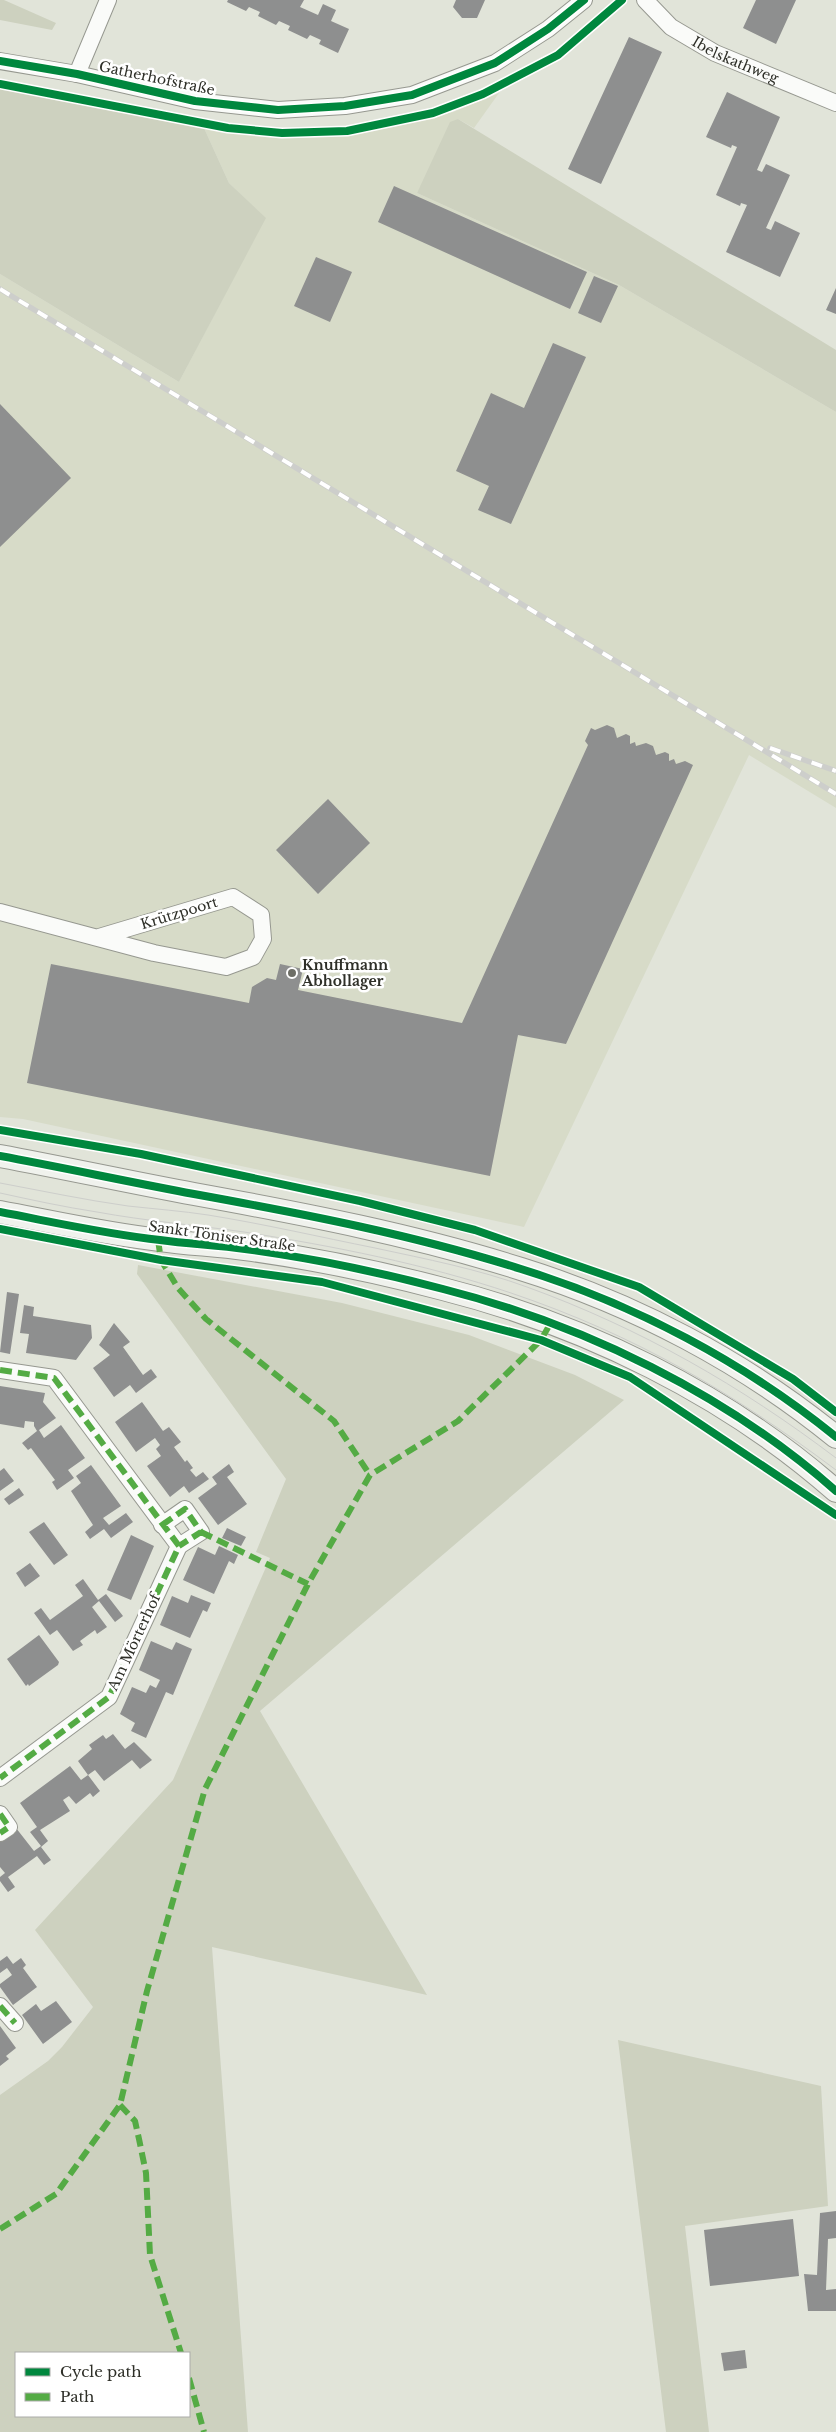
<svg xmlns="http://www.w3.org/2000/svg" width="836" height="2432" font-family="'Libre Baskerville',serif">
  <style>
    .built { fill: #d7dbc8 }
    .green { fill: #cdd1bf; fill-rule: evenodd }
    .building { fill: #8e8f8f }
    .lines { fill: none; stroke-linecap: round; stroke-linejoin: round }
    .street-casing { stroke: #969890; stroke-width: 18 }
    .secondary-casing { stroke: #969890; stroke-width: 24 }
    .street { stroke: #fafbf9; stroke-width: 16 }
    .secondary { stroke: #f0f2ed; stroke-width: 22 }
    .tram { stroke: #cdcecb; stroke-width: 1 }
    .rail-casing { stroke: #cdcecb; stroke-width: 5.5 }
    .rail { stroke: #fff; stroke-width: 4; stroke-dasharray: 11; stroke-linecap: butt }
    .quiet { stroke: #54ab44; stroke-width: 6; stroke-dasharray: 12 6; stroke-linecap: butt }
    .cycleway-casing { stroke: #fff; stroke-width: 11 }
    .cycleway { stroke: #00873e; stroke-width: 8 }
    .poi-dot { fill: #6d6e66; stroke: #fff; stroke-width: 2 }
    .labels { text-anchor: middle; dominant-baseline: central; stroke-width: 5; stroke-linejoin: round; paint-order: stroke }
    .street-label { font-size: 14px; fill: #2e2f28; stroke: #fff }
    .poi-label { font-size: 14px; font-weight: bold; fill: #2e2f28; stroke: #fff; text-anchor: start }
  </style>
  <rect width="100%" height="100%" fill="#e1e4d9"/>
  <path class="built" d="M499,93L474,128L458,119L417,193L619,285L836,412V808L749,755L524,1227L23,1119L0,1117V274L179,382L265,218L229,183L204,128L243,134L305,138L358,134L453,112Z"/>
  <path class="green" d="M0,0H4L56,23L52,30L0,20Z
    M0,86L204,128L229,183L266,218L179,382L0,274Z
    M458,119L836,350V412L619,285L417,193L450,122Z
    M138,1265L342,1303L469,1335L575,1375L624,1400L260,1711L427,1995L212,1947L248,2432H0V2095L48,2061L62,2047L93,2007L35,1930L173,1780L270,1558L256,1552L286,1479L137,1274ZM16,2353H189V2416H16Z
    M618,2040L821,2086L828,2206L685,2226L709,2432H666Z"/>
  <path class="building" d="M228,0H304L300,7L318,15L323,4L336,10L331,21L349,29L338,53L319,44L321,40L310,35L307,39L288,30L290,26L279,21L276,25L258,16L260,12L249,7L246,11L227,2Z
    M456,0H485L477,18H462L453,7Z
    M756,0H796L776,44L743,28Z
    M629,37L662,52L601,184L568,169Z
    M727,92L780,117L757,170L762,172L766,164L790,175L766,228L771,230L775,221L800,233L780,277L726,252L747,205L741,203L740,206L716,195L737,147L732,145L731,148L706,137Z
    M394,186L587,272L570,309L378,222Z
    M316,257L352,272L330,322L294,306Z
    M594,276L618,286L601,323L578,313Z
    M836,288V314L826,310Z
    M553,343L586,357L511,524L478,510L489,486L456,471L491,393L524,408Z
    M0,404L71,478L0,547Z
    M607,725L614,728L617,738L626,734L630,736V744L635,742L636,746L646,743L653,746L656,755L665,752L669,754V761L674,759L676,764L685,761L693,765L566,1044L518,1035L490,1176L27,1083L51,964L249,1003L252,987L267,978L276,980L280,964L303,969L298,990L462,1023L588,745L585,741L591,728L595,730Z
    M328,799L370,843L318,894L276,850Z
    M7,1292L19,1294L10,1354L0,1352Z
    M24,1305L34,1307L33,1316L91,1325L92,1338L76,1360L26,1353L29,1334L20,1333Z
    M114,1323L130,1342L123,1347L143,1375L151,1369L157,1377L136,1393L130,1385L114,1397L93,1368L110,1355L99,1345Z
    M0,1386L45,1393L43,1402L56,1418L39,1430L44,1438L61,1425L85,1458L68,1470L74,1478L57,1490L52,1482L55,1480L31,1448L28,1450L22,1443L37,1431L34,1426V1422L25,1421L24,1428L0,1424Z
    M142,1402L163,1431L169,1427L181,1442L174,1447L185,1462L187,1460L193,1468L190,1470L196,1477L203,1472L209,1479L189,1493L184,1486L170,1497L147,1466L161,1456L156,1449L160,1445L155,1438L136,1452L115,1422Z
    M229,1464L234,1472L227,1477L247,1504L218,1525L198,1498L217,1484L212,1477Z
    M91,1465L121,1506L103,1518L109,1525L126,1513L133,1522L111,1538L104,1529L90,1539L85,1532L93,1525L71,1491L81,1483L76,1476Z
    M4,1468L14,1481L0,1491V1471Z
    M19,1488L24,1495L9,1505L4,1499Z
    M44,1522L68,1555L54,1565L29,1532Z
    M227,1528L246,1537L241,1546L222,1538Z
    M131,1535L154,1546L131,1600L107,1590Z
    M219,1546L238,1555L234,1564L229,1561L214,1594L183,1580L198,1547L215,1555Z
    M30,1563L40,1576L25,1587L16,1573Z
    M83,1579L98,1600L106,1594L123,1616L115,1622L99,1601L92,1607L107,1627L97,1634L95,1630L80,1641L83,1645L73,1651L57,1630L50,1635L34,1613L41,1608L50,1620L83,1596L75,1585Z
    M191,1595L211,1603L207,1612L203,1610L190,1638L160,1625L172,1596L188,1603Z
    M39,1635L59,1662L58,1665L29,1686L28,1684L26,1686L7,1659Z
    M151,1641L172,1650L176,1642L192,1649L173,1695L166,1692L146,1738L131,1731L135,1723L120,1714L132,1687L146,1693L150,1685L156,1688L160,1680L139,1670Z
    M113,1734L125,1749L134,1742L152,1760L140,1769L132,1760L104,1781L95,1770L88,1775L100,1791L93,1797L90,1793L76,1804L69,1796L63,1800L70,1811L40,1830L48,1841L41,1847L51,1860L44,1865L37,1856L8,1877L15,1887L8,1892L0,1881V1877L5,1873L0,1867V1840L16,1828L34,1851L41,1846L30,1832L37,1827L20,1803L70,1766L81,1780L88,1775L78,1761L92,1749L89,1745L103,1735L106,1739Z
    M7,1956L13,1964L21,1958L26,1965L23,1968L37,1987L13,2005L0,1987V1984L12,1975L7,1968L0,1973V1961Z
    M56,2001L72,2022L43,2044L22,2015L36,2004L41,2011Z
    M0,2026L16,2048L6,2056L9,2059L0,2066Z
    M836,2211V2238L828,2239L826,2290L836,2289V2311H808L804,2274L817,2275L820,2213Z
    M793,2219L799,2276L710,2286L704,2230Z
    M745,2350L747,2368L724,2371L721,2353Z"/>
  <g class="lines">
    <g class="street-casing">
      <g id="street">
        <path id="s1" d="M645,0L671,27L715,53L836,103"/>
        <path d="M0,61L77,74L195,101L278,110L345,106L412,95L495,63L548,29L584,0"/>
        <path d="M77,74L108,0"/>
        <path d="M0,912L154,953L226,967L253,957L263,939L261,915L233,897L99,937"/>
        <path d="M0,1370L54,1378L179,1546L109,1697L0,1778"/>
        <path d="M162,1525L185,1509L201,1532L179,1546"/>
        <path d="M0,1814L9,1827L0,1833"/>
        <path d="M0,2006L15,2023"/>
      </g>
    </g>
    <g class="secondary-casing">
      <path id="secondary" d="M0,1156C65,1168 129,1182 194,1194C304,1214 414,1235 521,1269C634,1304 744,1362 836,1437
        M0,1212C53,1222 106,1234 160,1240C188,1244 216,1245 245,1249C311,1258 379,1272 443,1289C585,1325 726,1394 836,1491"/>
    </g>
    <use href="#street" class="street"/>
    <use href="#secondary" class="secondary"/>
    <path class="tram" d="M0,1183C43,1191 85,1200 128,1206C155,1209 182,1211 208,1215C264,1224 320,1237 375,1248C426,1259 478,1269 527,1287C640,1328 741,1386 836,1458
      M0,1193C32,1200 64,1207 97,1212C146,1221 195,1225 244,1232C333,1246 425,1264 511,1293C635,1335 732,1392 836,1470"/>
    <g class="rail-casing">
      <path id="rail" d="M0,289L836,794
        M770,748L836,771"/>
    </g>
    <use href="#rail" class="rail"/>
    <path class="quiet" d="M158,1240L161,1260L178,1288L206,1319L334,1421L370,1475
      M0,1370L54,1378L179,1546L109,1697L0,1778
      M162,1525L185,1509L201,1532L179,1546
      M201,1532L308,1584
      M0,1814L9,1827L0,1833
      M0,2006L15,2023
      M120,2105L135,2121L139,2139L146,2173L150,2255L181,2353
      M0,2229L56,2194L120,2105L147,1991L205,1789L308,1584L370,1475L458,1421L541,1340L550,1324
      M189,2378L204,2432"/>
    <g class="cycleway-casing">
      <path id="cycleway" d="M0,61L77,74L195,101L278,110L345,106L412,95L495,63L548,29L584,0
        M0,84L228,128L282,133L347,131L433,113L483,94L558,55L622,0
        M0,1130L141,1154L360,1201L475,1230L639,1287L793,1379L836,1412
        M0,1156C65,1168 129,1182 194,1194C304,1214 414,1235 521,1269C634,1304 744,1362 836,1437
        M0,1212C53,1222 106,1234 160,1240C188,1244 216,1245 245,1249C311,1258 379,1272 443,1289C585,1325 726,1394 836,1491
        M0,1229L161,1260L322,1282L541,1340L630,1377L836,1515"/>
    </g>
    <use href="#cycleway" class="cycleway"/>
  </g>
  <circle class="poi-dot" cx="292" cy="973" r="5"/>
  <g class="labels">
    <g class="street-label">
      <text stroke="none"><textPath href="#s1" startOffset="110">Ibelskathweg</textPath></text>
      <text transform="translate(157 78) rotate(12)">Gatherhofstraße</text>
      <text transform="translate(179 913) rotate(-17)">Krützpoort</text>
      <text transform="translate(222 1236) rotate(8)">Sankt Töniser Straße</text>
      <text transform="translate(134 1642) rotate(-65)">Am Mörterhof</text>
    </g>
    <g class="poi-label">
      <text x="302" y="965">Knuffmann<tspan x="302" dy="16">Abhollager</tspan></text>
    </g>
  </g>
  <rect x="15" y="2352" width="175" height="65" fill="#ffffff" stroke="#abaca9"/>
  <rect x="25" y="2368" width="25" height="8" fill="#00873e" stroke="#abaca9"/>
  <text x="60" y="2377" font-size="15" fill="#2e2f28">Cycle path</text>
  <rect x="25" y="2393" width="25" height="8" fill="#54ab44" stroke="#abaca9"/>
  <text x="60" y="2402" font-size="15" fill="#2e2f28">Path</text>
</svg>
